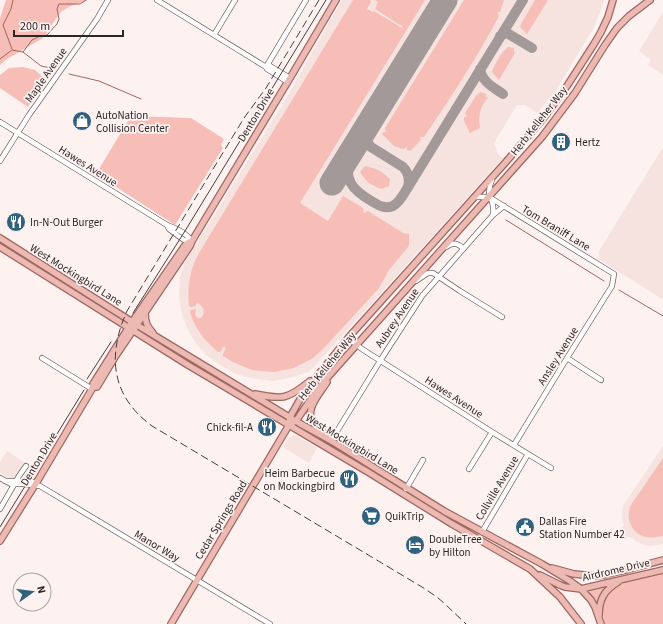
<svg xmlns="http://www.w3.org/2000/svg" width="663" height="624" font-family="'Source Sans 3',sans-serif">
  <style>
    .built { fill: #f6e2df }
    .green { fill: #f6beb6 }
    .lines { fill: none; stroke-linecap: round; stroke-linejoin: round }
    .stream { stroke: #a3655e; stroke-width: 1 }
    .taxiway { stroke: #a29998; stroke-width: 10 }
    .runway { stroke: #a29998; stroke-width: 25 }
    .minor-casing { stroke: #736968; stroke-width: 6 }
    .major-casing { stroke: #a06760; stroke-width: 8 }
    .minor { stroke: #fff; stroke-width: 4.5 }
    .major { stroke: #ecb9b3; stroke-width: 5.5 }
    .tram { stroke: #45403f; stroke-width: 1 }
    .rail { stroke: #45403f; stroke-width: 1; stroke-dasharray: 8 4; stroke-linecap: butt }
    .labels { text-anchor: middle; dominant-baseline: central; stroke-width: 3.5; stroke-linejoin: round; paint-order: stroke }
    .street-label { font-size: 11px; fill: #2b2726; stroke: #fef2f1 }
    .poi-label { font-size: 11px; fill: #2b2726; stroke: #fef2f1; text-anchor: start }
  </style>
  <rect width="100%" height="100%" fill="#fef2f1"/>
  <path class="built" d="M342,0H604L602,7L594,27L555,92L537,113L525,105H517L494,143L496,147L497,153L503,158L315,366L308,372L293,377L274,381L255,379L236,374L222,366L206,355L195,342L186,326L181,310L179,295L180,278L185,262L286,99L330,21Z
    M663,12V75L648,65L651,60L639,51Z
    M663,147V298L662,299L599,259V251Z
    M295,435L317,448L309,463L283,447L288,438Z
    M663,446V544L650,546L643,545L637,542L632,538L629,537L626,538L620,529L624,526L622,517V510L624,504Z
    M7,451L25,463L15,479L6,477L0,472V462Z"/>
  <path class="green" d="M6,0H88L71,6L62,11L55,20L43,38L7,59L0,65V18Z
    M353,0H370L371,2L367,9L373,12L374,11L402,28L403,27L375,9L378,2L375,0H425L300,203L328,221L343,196L363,208L364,213L368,211L403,233L409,234V245L408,247L389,270L379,288L324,348L313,358L294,368L274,372L252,370L233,362L223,356V354L226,348L224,346L220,352H218C205,341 195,329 190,312L191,310L196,309L195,315L198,318H201C206,313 204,307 198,303L196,304V306L191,307L189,306C187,287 190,269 199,253Z
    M464,0H504L500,12H497L499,16C477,58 451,97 424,137H420L421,140L410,151L407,150V147L403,149L394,146L382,134L383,132H386L385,128Z
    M535,0H548L527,34L520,27L522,22Z
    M508,47L514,48V52L516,51L499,80L492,72C495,63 501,53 508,47Z
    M23,67L35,70L46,80L28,107L0,88V75L9,68Z
    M480,92L486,94V98L489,97C480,105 478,116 480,128L470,133L464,121V117H467L465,113L476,96Z
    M131,116L191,118L224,139L221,145L223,148L175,225L96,174Z
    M365,166C378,169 380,170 390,179L389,186L381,189C371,185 366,182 360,172Z
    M663,458V536C654,538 645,539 637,533C629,526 627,516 630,507C633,501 638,495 642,489C649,479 656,468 663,458Z
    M663,573V624H605C593,582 634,580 663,573Z
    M607,587L597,606L589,592L590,591Z"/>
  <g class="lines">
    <path class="stream" d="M12,49L3,25L11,9L13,0
      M23,52L32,40L40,36L47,35L57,24L59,19L57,9L59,4H80L86,0
      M0,59L12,50L23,52L41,66L51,68
      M69,74L99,81L141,99
      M506,220L604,281
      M619,290L663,316"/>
    <path class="taxiway" d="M500,36L504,34L507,33L532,48
      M480,69C482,82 493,87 503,94
      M368,124C365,133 364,140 371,147L403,167C409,173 410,179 408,187
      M350,155C343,180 352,190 373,202C380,206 385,209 393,206C401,202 405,191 410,184L523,0"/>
    <path class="runway" d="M332,183L445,0"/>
    <g class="minor-casing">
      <path id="minor" d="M157,0L266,67L267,69L288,82
        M214,35L235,0
        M266,67L306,0
        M266,67L270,66L290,78
        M0,122L167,225C176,228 186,233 192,241
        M0,161L29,115L97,19L108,0
        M492,180C484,198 496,199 493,214
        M475,197H489L614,274L612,286L567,358L514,445
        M167,225L169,229L184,240L192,241
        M446,247C453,242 457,243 463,248
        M416,281L428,273H433L460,291L502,317
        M348,338L362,349L492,432L551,468
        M42,358L92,389
        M567,358L601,380
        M331,441L380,361L422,296L493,215L504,206
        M469,469L492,432
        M0,478L11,484H23L40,486L270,624
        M5,481H28L33,482L35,485
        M406,489L423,460
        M0,509L19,476L26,466
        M482,532L528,454"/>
    </g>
    <g class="major-casing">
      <path id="major" d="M0,238L137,325L299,423L330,440L444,511L542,564L570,581L581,589L591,600L595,607L601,624
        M0,247L188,365L368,472L452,524L530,569L560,597L581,624
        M145,312C145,322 147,326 153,333
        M327,382C320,394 302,411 315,425C319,430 325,433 329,438
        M93,387H97L115,357L190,246L192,241L290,78L336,0
        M255,394C283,400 288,399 310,381
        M294,422L296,421L319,387L542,137L575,93L605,45L617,28L629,16L650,0
        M0,541L35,485L92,389L93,387V384L132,322L186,244L192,241
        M552,568L574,574L594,576L603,575L629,569L663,560
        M540,575L560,585L565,587L581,589L663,570
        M599,616C599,600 604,590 618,582
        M171,624L289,425L290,417L303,394L318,375L348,338L505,163L543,119L567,86L594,44L601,32L608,17L613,0"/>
    </g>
    <use href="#minor" class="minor"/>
    <use href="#major" class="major"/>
    <path class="tram" d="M133,313L185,231L326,0
      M87,379L111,342
      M0,527L84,390"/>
    <path class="rail" d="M319,0L266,88L244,118L127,311C107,355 111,396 152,426L422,587L437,597L445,604L466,624"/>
  </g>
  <defs>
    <g id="shop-disc" transform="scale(1)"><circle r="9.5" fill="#30627f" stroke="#fef2f1"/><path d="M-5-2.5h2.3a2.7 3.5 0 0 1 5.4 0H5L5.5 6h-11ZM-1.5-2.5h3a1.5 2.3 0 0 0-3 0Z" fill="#fff"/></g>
    <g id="building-disc" transform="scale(1)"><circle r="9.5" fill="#30627f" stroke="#fef2f1"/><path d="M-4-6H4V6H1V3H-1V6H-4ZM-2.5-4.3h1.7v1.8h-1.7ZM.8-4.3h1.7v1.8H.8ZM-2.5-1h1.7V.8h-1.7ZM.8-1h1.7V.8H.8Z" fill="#fff"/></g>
    <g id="restaurant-disc" transform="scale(1)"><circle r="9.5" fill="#30627f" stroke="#fef2f1"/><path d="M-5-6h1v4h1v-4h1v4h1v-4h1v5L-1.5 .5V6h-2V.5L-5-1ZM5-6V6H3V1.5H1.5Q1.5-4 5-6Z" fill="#fff"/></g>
    <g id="supermarket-disc" transform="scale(1)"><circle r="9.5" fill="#30627f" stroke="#fef2f1"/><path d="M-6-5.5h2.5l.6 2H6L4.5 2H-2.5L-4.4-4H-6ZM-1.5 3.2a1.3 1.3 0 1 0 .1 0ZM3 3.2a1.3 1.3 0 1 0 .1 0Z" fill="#fff"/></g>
    <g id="civic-disc" transform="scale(1)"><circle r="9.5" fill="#30627f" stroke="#fef2f1"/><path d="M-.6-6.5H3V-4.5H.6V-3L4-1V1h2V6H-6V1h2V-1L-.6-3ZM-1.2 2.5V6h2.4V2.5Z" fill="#fff"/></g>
    <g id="hotel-disc" transform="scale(1)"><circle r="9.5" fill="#30627f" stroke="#fef2f1"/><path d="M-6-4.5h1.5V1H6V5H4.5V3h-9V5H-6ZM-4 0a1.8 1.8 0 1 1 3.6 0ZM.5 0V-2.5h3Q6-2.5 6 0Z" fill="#fff"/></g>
  </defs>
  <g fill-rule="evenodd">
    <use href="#shop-disc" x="82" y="121"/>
    <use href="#building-disc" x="561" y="142"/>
    <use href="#restaurant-disc" x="16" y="222"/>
    <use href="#restaurant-disc" x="267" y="427"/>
    <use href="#restaurant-disc" x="349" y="479"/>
    <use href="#supermarket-disc" x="371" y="516"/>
    <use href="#civic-disc" x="525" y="527"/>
    <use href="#hotel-disc" x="415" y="545"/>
  </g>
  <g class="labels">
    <g class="street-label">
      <text transform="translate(46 75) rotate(-55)">Maple Avenue</text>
      <text transform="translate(256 115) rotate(-59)">Denton Drive</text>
      <text transform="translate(539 121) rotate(-52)">Herb Kelleher Way</text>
      <text transform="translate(88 166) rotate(32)">Hawes Avenue</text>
      <text transform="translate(556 228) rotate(31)">Tom Braniff Lane</text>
      <text transform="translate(76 275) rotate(32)">West Mockingbird Lane</text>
      <text transform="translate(397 318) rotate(-56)">Aubrey Avenue</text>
      <text transform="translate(558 356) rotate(-58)">Ansley Avenue</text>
      <text transform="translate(327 366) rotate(-51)">Herb Kelleher Way</text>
      <text transform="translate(454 397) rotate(33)">Hawes Avenue</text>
      <text transform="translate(352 444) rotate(31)">West Mockingbird Lane</text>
      <text transform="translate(39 459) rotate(-59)">Denton Drive</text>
      <text transform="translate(497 488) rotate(-59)">Collville Avenue</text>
      <text transform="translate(221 520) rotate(-59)">Cedar Springs Road</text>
      <text transform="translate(157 546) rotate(31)">Manor Way</text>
      <text transform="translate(616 570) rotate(-13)">Airdrome Drive</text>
    </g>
    <g class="poi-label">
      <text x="96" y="115">AutoNation<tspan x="96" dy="13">Collision Center</tspan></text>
      <text x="575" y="142">Hertz</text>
      <text x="30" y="222">In-N-Out Burger</text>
      <text x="253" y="427" text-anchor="end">Chick-fil-A</text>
      <text x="335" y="473" text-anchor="end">Heim Barbecue<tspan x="335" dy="13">on Mockingbird</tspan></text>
      <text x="385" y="516">QuikTrip</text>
      <text x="539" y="521">Dallas Fire<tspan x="539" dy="13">Station Number 42</tspan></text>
      <text x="429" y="539">DoubleTree<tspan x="429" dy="13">by Hilton</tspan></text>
    </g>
  </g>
  <g transform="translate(32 592) rotate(76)"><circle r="19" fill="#fef2f1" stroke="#aaa1a0"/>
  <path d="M0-3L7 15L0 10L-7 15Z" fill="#30627f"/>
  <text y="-6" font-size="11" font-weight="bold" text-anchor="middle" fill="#2b2726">N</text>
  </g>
  <path d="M14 30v6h109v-6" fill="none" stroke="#2b2726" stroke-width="2"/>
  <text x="20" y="30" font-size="12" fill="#2b2726" stroke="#fef2f1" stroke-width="3" paint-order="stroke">200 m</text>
</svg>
